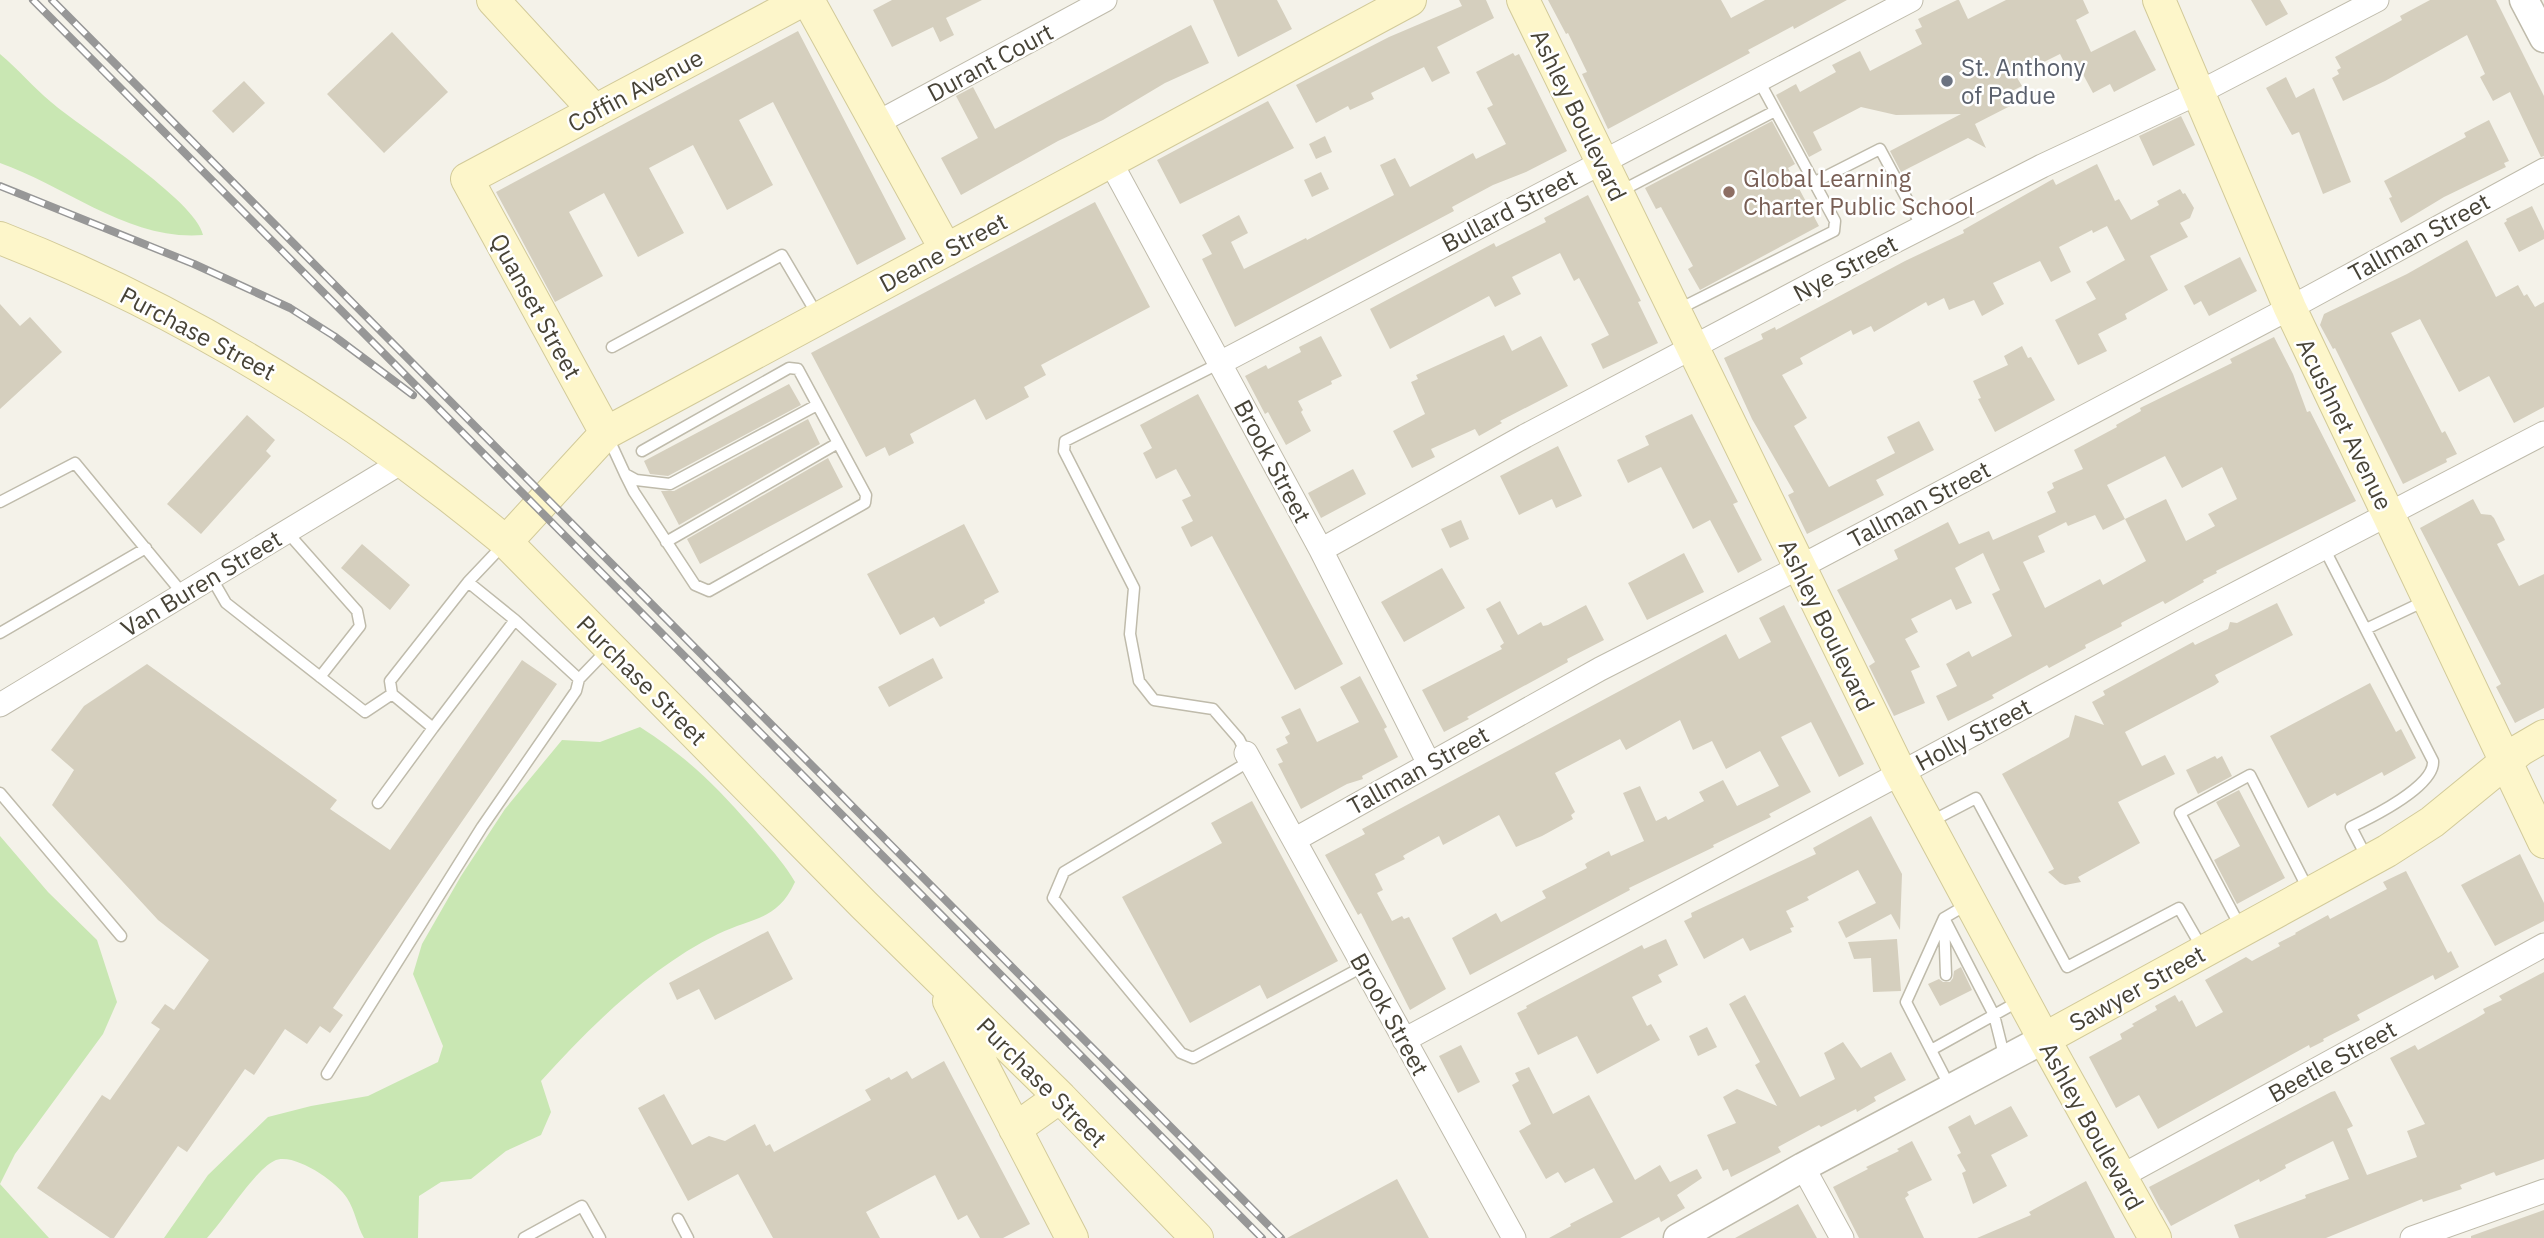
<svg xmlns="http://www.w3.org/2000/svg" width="2544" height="1238" font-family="'IBM Plex Sans',sans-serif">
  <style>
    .green { fill: #c9e7b3 }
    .building { fill: #d5cfbe; fill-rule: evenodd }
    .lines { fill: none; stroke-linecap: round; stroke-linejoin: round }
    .service-casing { stroke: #bfbbab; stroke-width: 13 }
    .minor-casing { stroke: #bfbbab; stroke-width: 25 }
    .tertiary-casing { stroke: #bfbbab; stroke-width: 31 }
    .secondary-casing { stroke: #d2ca99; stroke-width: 34 }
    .service { stroke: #fff; stroke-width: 10 }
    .minor { stroke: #fff; stroke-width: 23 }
    .tertiary { stroke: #fff; stroke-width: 28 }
    .secondary { stroke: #fdf6ca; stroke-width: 32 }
    .rail-casing { stroke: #979797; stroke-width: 8 }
    .rail { stroke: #fff; stroke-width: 5; stroke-dasharray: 16; stroke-linecap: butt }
    .worship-dot { fill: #6b7280; stroke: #fff; stroke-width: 2.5 }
    .education-dot { fill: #8d6e63; stroke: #fff; stroke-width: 2.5 }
    .labels { text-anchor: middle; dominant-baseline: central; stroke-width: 5; stroke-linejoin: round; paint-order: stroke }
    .street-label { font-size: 24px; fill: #474337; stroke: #fff }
    .worship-label { font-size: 24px; fill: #5b616d; stroke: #fff; text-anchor: start }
    .education-label { font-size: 24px; fill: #785e54; stroke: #fff; text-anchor: start }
  </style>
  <rect width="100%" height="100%" fill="#f4f2e9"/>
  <path class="green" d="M0,54C18,69 33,87 51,102C81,128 196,200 203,235C129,241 66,186 0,163Z
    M640,727C688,758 714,784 752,827C767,845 783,861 795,882C777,921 753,917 718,934C649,968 592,1025 541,1081L551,1112L541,1135L506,1151L471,1179L441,1182L419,1196L418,1238H364C357,1226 355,1210 347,1198C337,1182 293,1151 274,1161C255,1170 224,1220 207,1238H164L208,1175L268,1117L311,1106L368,1096L438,1062L443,1046L413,974L422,944L461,876L505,809L562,740L600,742Z
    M0,836L48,892L97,940L117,1002L103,1034L15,1154L0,1184L49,1238H0Z"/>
  <path class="building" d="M892,0H982L946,18L954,35L940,42L933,27L892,47L873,10Z
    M1213,0H1277L1292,29L1238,57Z
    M1459,0H1486L1494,18L1437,47L1450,73L1432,82L1424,67L1371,93L1374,99L1350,110L1348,106L1316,123L1296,85L1389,37L1462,6Z
    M1548,0H1721L1731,18L1765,0H1847L1794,29L1793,26L1748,50L1750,53L1608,129L1582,74L1587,72L1568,33L1566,34Z
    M1957,0H1959L1968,19L2006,0H2083L2089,13L2076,20L2091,52L2135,30L2156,70L2114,92L2110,84L2093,93L2078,65L2068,70L2060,54L2016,76L2022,86L2008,93L2014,104L1975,124L1986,148L1968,138L1901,172L1890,151L1961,114L1896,115L1861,107L1813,132L1822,150L1809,157L1776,95L1796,84L1800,92L1836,72L1832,65L1860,51L1870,71L1922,44L1915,30L1922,27L1918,19Z
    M2251,0H2280L2288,14L2266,26Z
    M2430,0H2496L2544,96V156L2541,157L2510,92L2493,101L2480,77L2485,74L2467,35L2385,81L2343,101L2332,78L2339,74L2337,70L2341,68L2335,57L2402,20L2400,16Z
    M1191,25L1209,63L1165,83L1103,120L1058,141L961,195L941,158L978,138L956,96L973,87L995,129Z
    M798,31L906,239L857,265L773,102L739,120L773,185L727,210L693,145L649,168L684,233L638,257L604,193L569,212L603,276L555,302L496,192Z
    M392,32L448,92L384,153L327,94Z
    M1513,53L1515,56L1519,54L1567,151L1526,172L1493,185L1452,207L1454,211L1235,327L1202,259L1212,254L1202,235L1239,215L1248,233L1231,242L1244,269L1306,238L1307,240L1394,195L1380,165L1395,158L1410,187L1473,153L1476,159L1506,144L1487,108L1493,105L1476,72Z
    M2286,77L2296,98L2314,88L2351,182L2323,194L2299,132L2292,135L2266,88Z
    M244,81L265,103L233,133L212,111Z
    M1268,101L1294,148L1180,204L1157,160Z
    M2181,116L2195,145L2153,166L2139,136Z
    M2489,120L2509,161L2504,163L2506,167L2444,197L2401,223L2389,198L2392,197L2384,181L2466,137L2464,133Z
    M1772,121L1795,164L1788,168L1819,226L1700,290L1688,269L1693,266L1661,207L1656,209L1645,188Z
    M1325,136L1332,152L1316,159L1309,144Z
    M2097,164L2115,201L2119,199L2131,220L2159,205L2157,201L2180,189L2183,194L2185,193L2194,208L2190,218L2180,223L2188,237L2150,256L2168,290L2125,314L2127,319L2098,334L2107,351L2078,365L2055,320L2096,299L2086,282L2125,260L2107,226L2093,233L2092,230L2059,247L2071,272L2051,282L2040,261L1993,283L2004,304L1982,316L1974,300L1949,310L1944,298L1928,306L1926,302L1874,332L1871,326L1853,335L1851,330L1800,358L1803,364L1782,375L1807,418L1794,426L1829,487L1895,453L1887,437L1919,421L1934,450L1876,480L1884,495L1807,534L1788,495L1794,492L1752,419L1724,358L1763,339L1761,334L1775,327L1776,330L1905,261L1964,233L1963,230L2053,179L2056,185Z
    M1321,172L1329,189L1312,197L1304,180Z
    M1588,195L1641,301L1638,302L1658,343L1603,369L1591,344L1609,335L1579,278L1574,281L1560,253L1512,277L1521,294L1495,307L1489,296L1390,349L1370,309L1494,243L1496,247L1546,222L1544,218Z
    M1095,202L1150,307L1041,365L1046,375L1024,387L1029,397L986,420L975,399L910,434L914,443L889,456L885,447L866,457L811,353Z
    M2532,206L2544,231V239L2519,252L2504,223L2507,221L2506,219Z
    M2467,240L2496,297L2518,285L2524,296L2527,294L2535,307L2544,302V407L2514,423L2489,376L2459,392L2420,319L2391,333L2442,433L2445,431L2457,454L2446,459L2447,462L2403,484L2335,348L2333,349L2320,325L2324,314L2407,274Z
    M2240,257L2257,291L2209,316L2201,301L2194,305L2184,286Z
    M0,304L20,326L30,317L62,352L0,409Z
    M1504,335L1512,351L1541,336L1568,386L1500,421L1502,423L1479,436L1475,429L1431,449L1435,457L1412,468L1393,431L1425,414L1411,382L1418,379L1416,375Z
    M1321,336L1342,376L1331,381L1332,384L1298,401L1303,410L1301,412L1311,431L1286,445L1268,412L1265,414L1245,376L1266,365L1268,369L1301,352L1299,347Z
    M2274,337L2293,374L2307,412L2310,411L2356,501L2216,571L2217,573L2203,580L2204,582L2165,604L2163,601L2121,623L2122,626L2085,645L2086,648L2049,668L2047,665L1992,695L1994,698L1948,721L1936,696L1957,686L1946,664L1969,651L1972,657L2012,636L1992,594L2000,590L1983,553L1955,568L1972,603L1956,610L1951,599L1911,619L1918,632L1905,639L1920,667L1911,671L1925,703L1894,716L1869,666L1875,662L1837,590L1898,559L1894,550L1948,522L1959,544L1989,531L1993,540L2056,512L2047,492L2054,488L2052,483L2083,469L2074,450L2117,427L2116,425L2141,411L2140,408L2232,363L2230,359ZM2165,456L2182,488L2222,467L2237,499L2208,514L2215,526L2186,541L2166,499L2125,519L2146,561L2103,585L2100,579L2045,608L2023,562L2045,552L2038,536L2066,522L2068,526L2095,515L2103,530L2125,519L2107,485Z
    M2022,346L2028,358L2031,357L2055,400L1995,432L1978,399L1981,398L1973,381L2008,365L2004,356Z
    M789,384L801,405L668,476L650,474L644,461Z
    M1198,394L1343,664L1295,690L1212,536L1191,547L1181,527L1193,521L1182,500L1191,496L1176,469L1156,479L1143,453L1152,448L1140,425Z
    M1692,414L1738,502L1733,504L1762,560L1738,573L1710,520L1693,529L1661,467L1628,483L1617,460L1649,445L1645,436Z
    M247,415L275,440L266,451L271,456L201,534L167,504Z
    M808,419L820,444L679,525L661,491H674Z
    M1558,446L1582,496L1556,508L1552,499L1519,515L1500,476Z
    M828,458L843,487L700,564L687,539Z
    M1353,469L1366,494L1321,518L1308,493Z
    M2473,499L2481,514L2491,515L2494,518L2505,540L2497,544L2519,586L2544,574V708L2515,723L2496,687L2501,684L2420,528Z
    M1461,520L1469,539L1450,548L1441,529Z
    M964,524L999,592L984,600L985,603L940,627L934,617L900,635L867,574Z
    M362,544L410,585L390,610L341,568Z
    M1684,553L1704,592L1647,620L1628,583Z
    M1442,568L1465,608L1404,642L1381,602Z
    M1500,601L1518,635L1541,622L1543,626L1548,625L1586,605L1604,640L1567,659L1568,662L1467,717L1469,719L1444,732L1422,690L1502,649L1500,646L1504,643L1486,609Z
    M2277,603L2293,635L2215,675L2219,682L2215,685L2125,732L2142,766L2165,755L2175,774L2118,802L2140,843L2078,877L2081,882L2065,885L2060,883L2048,872L2054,869L2002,774L2069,737L2075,715L2104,725L2092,702L2105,695L2103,691L2193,642L2195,645L2228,629L2230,622L2237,623Z
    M1784,605L1864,764L1839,777L1811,722L1781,737L1811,792L1769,814L1771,817L1713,845L1714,847L1629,888L1630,890L1470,975L1452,938L1496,913L1501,922L1546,898L1542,891L1587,868L1585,864L1588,862L1609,851L1611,856L1644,841L1623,793L1640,786L1656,821L1666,816L1668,820L1704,801L1699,792L1723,780L1737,806L1779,786L1760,751L1726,769L1712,741L1693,750L1680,720L1626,750L1620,739L1555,773L1575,812L1571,815L1573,819L1542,836L1516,847L1499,815L1443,845L1439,836L1406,854L1403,856L1405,859L1375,874L1383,890L1377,893L1392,921L1402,916L1404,919L1409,917L1446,989L1410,1010L1361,913L1358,915L1325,855L1365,834L1362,829L1726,634L1739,659L1771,642L1759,618Z
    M933,658L943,678L889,707L878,687Z
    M522,660L557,684L333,1008L343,1015L330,1033L320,1026L307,1044L285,1029L254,1075L245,1069L187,1152L178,1146L114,1238H110L37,1188L102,1095L110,1100L160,1029L151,1023L165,1004L174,1010L209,960L158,920L52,805L74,770L51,750L84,706L147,664L337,800L330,809L390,850Z
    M1360,676L1387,727L1384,729L1398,757L1362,776L1363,779L1347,784L1301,809L1278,764L1283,762L1276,749L1288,743L1285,737L1290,734L1281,717L1300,708L1317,742L1359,722L1340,687Z
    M2370,683L2396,732L2401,729L2416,758L2384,776L2382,772L2337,796L2335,793L2308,808L2270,736Z
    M2215,756L2217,759L2222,756L2232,776L2198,794L2186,770Z
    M2239,790L2285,878L2237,904L2214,860L2240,846L2216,802Z
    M1252,801L1338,961L1267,999L1260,985L1190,1023L1122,897L1222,843L1211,823Z
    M1871,816L1902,874L1900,930L1891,914L1846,938L1838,922L1876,903L1858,870L1807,897L1809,900L1786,911L1794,927L1790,928L1792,932L1750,951L1743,938L1704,959L1684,921L1692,917L1691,913L1816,854L1813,848Z
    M2520,854L2544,903V921L2495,946L2461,885Z
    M2406,871L2448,953L2451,951L2459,967L2435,980L2433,975L2391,997L2357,1015L2360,1020L2323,1039L2324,1041L2310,1048L2309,1045L2158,1129L2139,1095L2116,1108L2089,1057L2122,1039L2120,1034L2134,1026L2132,1024L2157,1010L2155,1006L2175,995L2179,1002L2182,1000L2196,1027L2223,1012L2205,980L2246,957L2252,961L2280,946L2278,943L2296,934L2295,933L2328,915L2330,919L2387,889L2383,882Z
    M768,931L793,979L715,1020L699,989L677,1000L669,983Z
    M1666,939L1678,965L1658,975L1662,982L1632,997L1647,1026L1651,1024L1660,1040L1597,1074L1577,1036L1538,1055L1517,1013L1527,1008L1526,1006L1642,945L1644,949Z
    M1897,939L1901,991L1873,992L1871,958L1854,959L1848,942Z
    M1961,967L1972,990L1940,1006L1928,984L1939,979L1943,982H1950L1953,978L1954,971Z
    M2544,972V1159L2496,1176L2494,1172L2460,1185L2462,1189L2423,1202L2422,1199L2326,1238H2239L2234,1225L2306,1198L2305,1195L2349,1179L2333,1141L2285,1165L2286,1168L2260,1182L2259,1179L2171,1226L2162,1210H2161L2149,1187L2331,1092L2335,1091L2353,1126L2347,1129L2367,1175L2417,1157L2407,1131L2425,1124L2390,1058L2415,1045L2418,1050L2475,1019L2485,1013L2483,1009L2502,1000L2499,996Z
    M1745,995L1800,1097L1835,1079L1824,1053L1843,1042L1861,1068L1891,1052L1906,1080L1874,1097L1876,1101L1857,1112L1856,1109L1821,1127L1819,1125L1778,1147L1781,1152L1731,1177L1728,1169L1723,1171L1707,1135L1736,1123L1723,1097L1737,1089L1777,1106L1755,1065L1760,1062L1729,1004Z
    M1707,1027L1717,1047L1698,1056L1689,1036Z
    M1461,1045L1480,1082L1458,1093L1439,1056Z
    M944,1061L1030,1224L1003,1238H980L967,1215L958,1220L935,1175L866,1212L880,1238H773L738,1174L688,1201L638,1108L664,1094L692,1145L709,1136L725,1141L755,1124L766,1146L770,1144L774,1152L871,1100L865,1090L889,1077L891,1080L907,1071L912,1079Z
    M1529,1067L1553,1114L1589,1095L1635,1180L1660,1165L1670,1182L1697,1169L1702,1178L1677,1195L1685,1208L1661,1222L1659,1217L1620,1238H1549L1571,1226L1570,1224L1613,1202L1594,1168L1565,1183L1558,1172L1546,1179L1519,1131L1531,1124L1512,1085L1519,1081L1515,1073Z
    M2011,1106L2028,1136L1991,1155L2007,1186L1973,1204L1962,1173L1966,1171L1957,1155L1961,1153L1948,1127L1970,1115L1975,1125Z
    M1912,1141L1932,1180L1907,1192L1909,1195L1905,1198L1924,1238H1859L1833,1187L1868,1169L1866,1167L1899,1151L1897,1149Z
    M1397,1179L1429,1238H1287Z
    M2086,1181L2115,1238H1977L2031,1215L2029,1212Z
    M1798,1204L1817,1238H1735Z
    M2544,1210V1238H2471V1236Z"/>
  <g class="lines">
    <g class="service-casing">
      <path id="service" d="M1815,182L1880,149L1922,227
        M1619,192L1775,111
        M1677,310L1834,231L1835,221L1758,79
        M612,347L782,255L818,316
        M1220,363L1065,441L1064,451L1134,588L1130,634L1139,681L1154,700L1213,709L1239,739L1246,753
        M607,435L625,474L636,480L670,484L817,405
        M625,474L634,492L695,585L709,591L865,503L866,495L798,369L789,368L642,451
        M0,502L75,463L183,594
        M287,532L357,611L360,626L320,677
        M666,542L838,443
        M2324,548L2433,761C2435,786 2372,817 2351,827L2368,860
        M211,577L226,603L365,712L392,694
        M468,582L505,543
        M2366,629L2427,600
        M0,633L146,548
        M433,728L515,620
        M1250,761L1064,872L1053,898L1181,1053L1193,1058L1364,966
        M0,793L121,936
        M378,803L433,728L392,694L390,681L468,582L515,620L579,679
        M1930,822L1976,798L2067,967L2179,908L2202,948
        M1944,918L1994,1015L2005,1059
        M1944,921L1946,975
        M2241,928L2180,813L2250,775L2308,889
        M1931,1050L2021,1000
        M327,1074L482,827L576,691L579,679L607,650
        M1950,1087L1906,1002L1944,918L1968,904
        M678,1219L688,1238
        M524,1238L582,1206L600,1238"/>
    </g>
    <g class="minor-casing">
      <path id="minor" d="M875,124L1105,0
        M1110,161L1321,550L1429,764
        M1220,363L1911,0
        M1321,550L1525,436L1827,276L2042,166L2198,93L2377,0
        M0,705L402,462
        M1246,753L1514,1238
        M1294,840L1600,669L1798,568L2290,308L2544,170
        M1404,1040L2193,616L2544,433
        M1803,1167L1842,1238
        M2120,1177L2544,945
        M2412,1238L2544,1191"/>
    </g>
    <g class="tertiary-casing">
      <path id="tertiary" d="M2524,0L2544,38
        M1678,1238L1803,1167L2044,1039"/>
    </g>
    <g class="secondary-casing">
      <path id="secondary" d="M493,0L595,111
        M808,0L946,250
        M1523,0L1900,772L2044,1039L2155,1238
        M2159,0L2290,308L2544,842
        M0,238C185,310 353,415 506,542L864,905L1060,1097L1197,1238
        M606,433L467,179L803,0
        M506,542L606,433L1410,0
        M949,1001L1072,1238
        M2044,1039L2387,851L2432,822L2520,750L2544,736
        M1015,1129L1060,1097"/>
    </g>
    <use href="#service" class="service"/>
    <use href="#minor" class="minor"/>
    <use href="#tertiary" class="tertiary"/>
    <use href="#secondary" class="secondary"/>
    <g class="rail-casing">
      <path id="rail" d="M33,0L1262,1238
        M52,0L1281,1238
        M0,186L194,264L290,308L334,336L413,395"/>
    </g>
    <use href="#rail" class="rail"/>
  </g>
  <circle class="worship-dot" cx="1947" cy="81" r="7"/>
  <circle class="education-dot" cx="1729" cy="192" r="7"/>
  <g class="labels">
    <g class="street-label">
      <text transform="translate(990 62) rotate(-28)">Durant Court</text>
      <text transform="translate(635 90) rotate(-28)">Coffin Avenue</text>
      <text transform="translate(1579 115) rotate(64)">Ashley Boulevard</text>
      <text transform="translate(1509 210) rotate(-28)">Bullard Street</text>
      <text transform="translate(2419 237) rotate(-29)">Tallman Street</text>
      <text transform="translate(943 252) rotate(-28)">Deane Street</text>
      <text transform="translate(1845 268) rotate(-28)">Nye Street</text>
      <text transform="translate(536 306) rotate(61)">Quanset Street</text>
      <text transform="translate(198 333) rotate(28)">Purchase Street</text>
      <text transform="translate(2345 424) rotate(64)">Acushnet Avenue</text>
      <text transform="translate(1273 461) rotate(62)">Brook Street</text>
      <text transform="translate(1919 504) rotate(-28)">Tallman Street</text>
      <text transform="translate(201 583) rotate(-31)">Van Buren Street</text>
      <text transform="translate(1827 625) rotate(64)">Ashley Boulevard</text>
      <text transform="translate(642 680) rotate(45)">Purchase Street</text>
      <text transform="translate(1973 734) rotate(-28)">Holly Street</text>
      <text transform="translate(1418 770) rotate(-29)">Tallman Street</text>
      <text transform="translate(2137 988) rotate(-29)">Sawyer Street</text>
      <text transform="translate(1390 1014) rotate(61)">Brook Street</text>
      <text transform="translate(2332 1061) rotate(-29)">Beetle Street</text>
      <text transform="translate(1042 1082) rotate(45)">Purchase Street</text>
      <text transform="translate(2092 1126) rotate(61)">Ashley Boulevard</text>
    </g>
    <g class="worship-label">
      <text x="1961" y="67">St. Anthony<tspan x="1961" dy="28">of Padue</tspan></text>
    </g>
    <g class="education-label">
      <text x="1743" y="178">Global Learning<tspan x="1743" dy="28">Charter Public School</tspan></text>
    </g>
  </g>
</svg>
